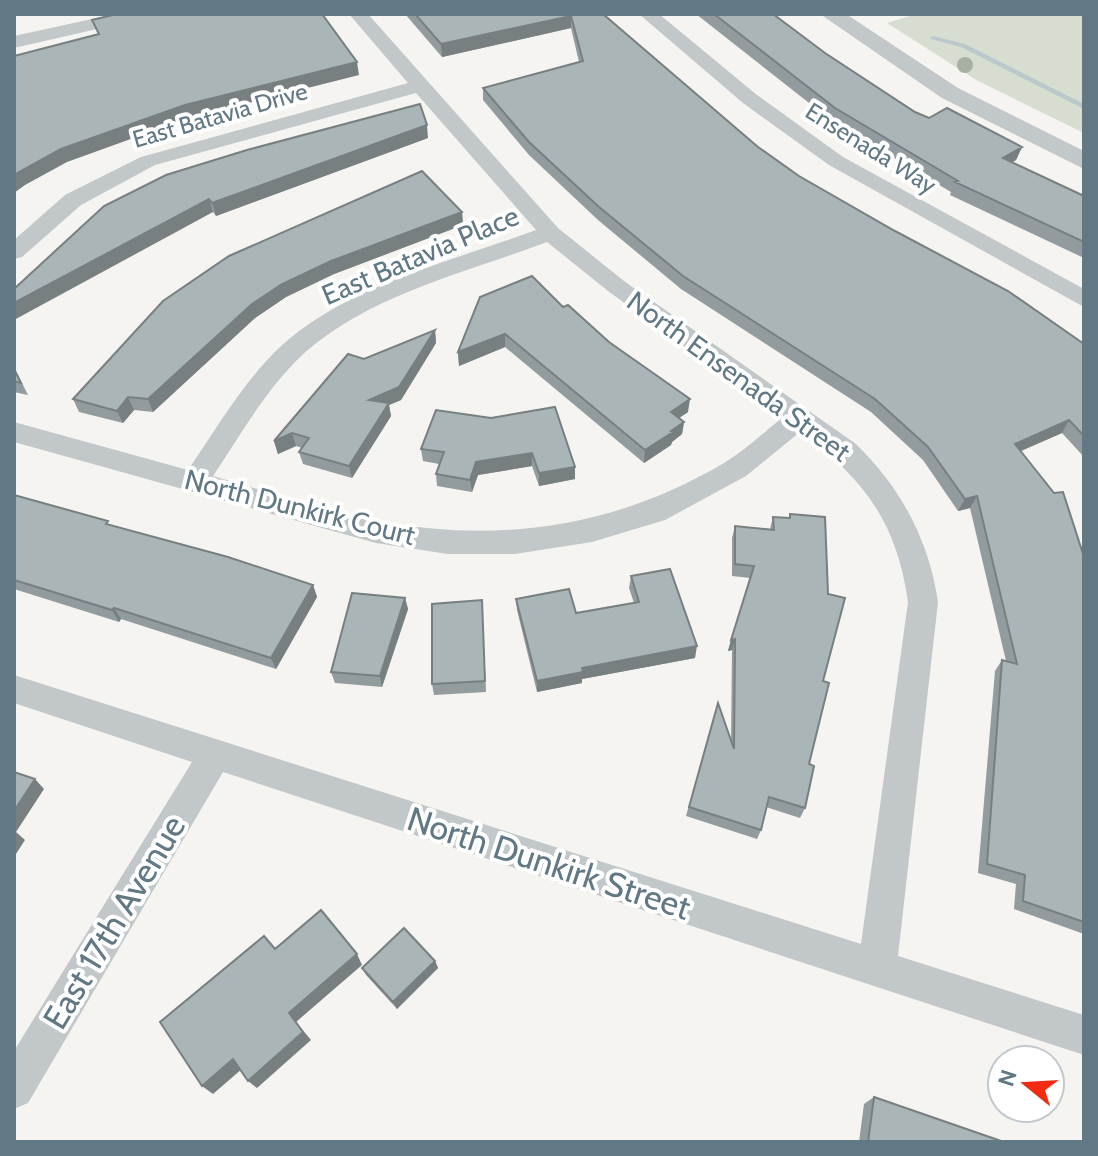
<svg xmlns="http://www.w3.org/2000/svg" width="1098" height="1156" font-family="Cabin,sans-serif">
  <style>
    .green { fill: #d7ddd1 }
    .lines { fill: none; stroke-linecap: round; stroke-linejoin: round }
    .stream { fill: #b9c9cb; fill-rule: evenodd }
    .minor { fill: #c2c7c9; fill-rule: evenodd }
    .tertiary { fill: #c2c7c9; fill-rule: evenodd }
    .tree { fill: #a8b1a1 }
    .wall { fill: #929c9e }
    .shaded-wall { fill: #777f81 }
    .building { fill: #aab5b8; stroke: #777f81; stroke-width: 2 }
    .labels { text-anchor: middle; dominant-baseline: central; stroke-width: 8; stroke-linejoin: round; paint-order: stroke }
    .far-street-label { font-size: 24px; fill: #617984; stroke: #fff }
    .street-label { font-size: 28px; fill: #617984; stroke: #fff }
    .near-street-label { font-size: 34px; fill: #617984; stroke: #fff }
  </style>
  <rect width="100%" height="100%" fill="#f5f4f0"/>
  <path class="green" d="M916,14H1084V133L978,81L887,23Z"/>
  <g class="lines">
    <path class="stream" d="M933,36L965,44L1084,104V109L961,47L931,39L930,38Z"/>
    <path class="minor" d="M115,14H148L145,18L14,48V36Z
      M349,14H368L558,228L624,281L856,444C901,488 929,540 938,602L898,956L1084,1015V1055L223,772L28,1103L14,1109V1051L192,762L14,703V675L861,944L908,602C897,523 864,478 800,432L746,476L665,520L592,542L515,554H448L376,543L14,442V422L188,470C217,428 243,382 280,347C349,284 451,262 536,230L416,93L155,165L81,205L22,257L14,259V240L65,195L141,157L408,83ZM547,242L608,291L782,418C763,433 744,451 724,463C615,527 502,544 378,521C322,511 267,491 213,476C239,437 262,396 295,362C360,297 463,274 547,242Z
      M639,14H659L757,95L843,157L1084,289V307L829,165L743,103Z"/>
    <path class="tertiary" d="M820,14H846L958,88L1084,151V169L942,98Z"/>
  </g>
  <circle class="tree" cx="965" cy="65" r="8"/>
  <path class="wall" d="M405,14H603L758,147L799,176L1084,344V457L1062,433L1021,451L1084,557V934L1014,909L1016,884L978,873L995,671L1002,660L1006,661L970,508L958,511L923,460L871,412L681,289L598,220L529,155L483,100V88L579,62L571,28L442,57Z
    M696,14H773L825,53L915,112L929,118L1022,147L1016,160L1012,162L1084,196V258L950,195L951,192L832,121Z
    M428,138L216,216L213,212L104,206Z
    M462,212L463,225L334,274L286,297L255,318L153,412L134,410L123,423L79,412L73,399Z
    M563,307L688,412L679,418L684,422L682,434L672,442L671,445L644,463L505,347L459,366L458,352Z
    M435,330L436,343L401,400L389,405L391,416L352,478L303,464L299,452L302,448L296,446L278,454L274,441L364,359Z
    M14,367L28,395L14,392Z
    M491,418L575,479L539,486L532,466L478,475L472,492L437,486L436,474L439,464L423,461L421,449Z
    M14,495L111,526L313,585L317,597L276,669L121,619L119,622L14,589Z
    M790,514L823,681L809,764L805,808L800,818L766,807L761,830L757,839L686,816L718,703L731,741L732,650L728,651L750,578L732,576V538L735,526L770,529L773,517L789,518Z
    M631,576L695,658L582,679V683L537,692L517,610L516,599L576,613L634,603L629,588Z
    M405,598L408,609L382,687L335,683L331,672Z
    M482,600L486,692L434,695L432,684Z
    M435,961L438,968L397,1009L366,975L362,968Z
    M874,1097L1004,1142H859L864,1104Z"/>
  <path class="shaded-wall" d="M571,16V28L442,57L441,44Z
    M357,62L359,75L189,118L67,162L25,185L14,193V175L61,149L185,105Z
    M427,125L428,138L216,216L212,203Z
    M1022,147L1016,160L998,171L1003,158Z
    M209,199L213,212L14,320V303Z
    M462,212L463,225L334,274L286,297L255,318L153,412L148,399L252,304L282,284L331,261Z
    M435,330L436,343L401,400L389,405L391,416L352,478L349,466L369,400Z
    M505,334V347L459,366L458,352Z
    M128,397L134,410L123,423L117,411Z
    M690,399L688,412L669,425L671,412Z
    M1069,420L1062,433L1009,456L1015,444Z
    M684,422L682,434L672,442L671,445L644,463L645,450Z
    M292,433L296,446L278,454L274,441Z
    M532,453V466L478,475L472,492L470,480L476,462Z
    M575,467V479L539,486V473Z
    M977,496L970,508L958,511L965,499Z
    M313,585L317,597L276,669L271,658Z
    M405,598L408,609L382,687L380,676Z
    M114,608L121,619L119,622L112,610Z
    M735,639L732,650L728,651L731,640Z
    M697,646L695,658L582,679V683L537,692V681L582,668Z
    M35,779L44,789L16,832L25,840L14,857V811Z
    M357,954L362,965L296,1022L311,1040L257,1088L248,1081L289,1013Z
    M435,961L438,968L397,1009L393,1002Z
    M233,1059L243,1068L213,1094L202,1086Z"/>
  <path class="building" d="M117,14H322L357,62L185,105L61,149L14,175V56L99,34L92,20Z
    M415,14H603L758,147L799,176L895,231L1008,291L1084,344V436L1069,420L1015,444L1054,493L1063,492L1084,557V922L1023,901L1025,875L987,864L1002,660L1017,664L977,496L965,499L928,447L875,399L683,276L599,207L529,142L483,88L583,61L571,16L441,44Z
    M714,14H773L825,53L915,112L929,118L947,108L1022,147L1003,158L1084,196V242L955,182L958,181L835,108Z
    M420,104L427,125L212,203L209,199L14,303V289L104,206L166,175L247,150Z
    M422,171L462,212L331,261L282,284L252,304L148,399L128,397L117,411L73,399L163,301L229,256Z
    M532,276L563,307L568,305L609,342L690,399L671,412L684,422L671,431L673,432L645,450L505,334L458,352L480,297Z
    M435,330L399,387L369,400L389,403L349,466L299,452L309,438L292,433L274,441L348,354L364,359Z
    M14,369L21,383L14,381Z
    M555,407L575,467L539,473L532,453L476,462L470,480L436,474L444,452L421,449L436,410L491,418Z
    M14,495L108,521L106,524L228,557L313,585L271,658L114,608L112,610L14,580Z
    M790,514L825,517L828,594L845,598L823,681L829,683L809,764L814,766L805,808L769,797L761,830L689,807L718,703L734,749L735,639L731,640L754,566L735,564V526L774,530L773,517L790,518Z
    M670,569L697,646L582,668L583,672L537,681L516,599L569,589L576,613L639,602L631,576Z
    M352,593L405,598L380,676L331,672Z
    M482,600L485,681L432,684V604Z
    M14,772L35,779L14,811Z
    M321,910L357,954L289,1013L303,1032L248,1081L233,1059L202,1086L160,1022L264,936L275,949Z
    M404,928L435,961L393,1002L362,968Z
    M874,1097L1004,1142H868Z"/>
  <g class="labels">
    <g class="far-street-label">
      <text transform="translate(220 115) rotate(-16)">East Batavia Drive</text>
      <text transform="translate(871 148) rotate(32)">Ensenada Way</text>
    </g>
    <g class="street-label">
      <text transform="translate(420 255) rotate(-23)">East Batavia Place</text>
      <text transform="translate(739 376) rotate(36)">North Ensenada Street</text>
      <text transform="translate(300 507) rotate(14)">North Dunkirk Court</text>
    </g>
    <g class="near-street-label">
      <text transform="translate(549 863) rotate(18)">North Dunkirk Street</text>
      <text transform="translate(114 922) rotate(-59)">East 17th Avenue</text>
    </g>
  </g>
  <rect width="1098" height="1156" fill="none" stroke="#617984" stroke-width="32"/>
  <g transform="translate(1026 1084) rotate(288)"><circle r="38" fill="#ffffff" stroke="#c0c9ce" stroke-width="2"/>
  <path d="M0-6L14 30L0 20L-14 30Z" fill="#f32b13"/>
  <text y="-12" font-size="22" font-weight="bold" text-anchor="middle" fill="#617984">N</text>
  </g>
</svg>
